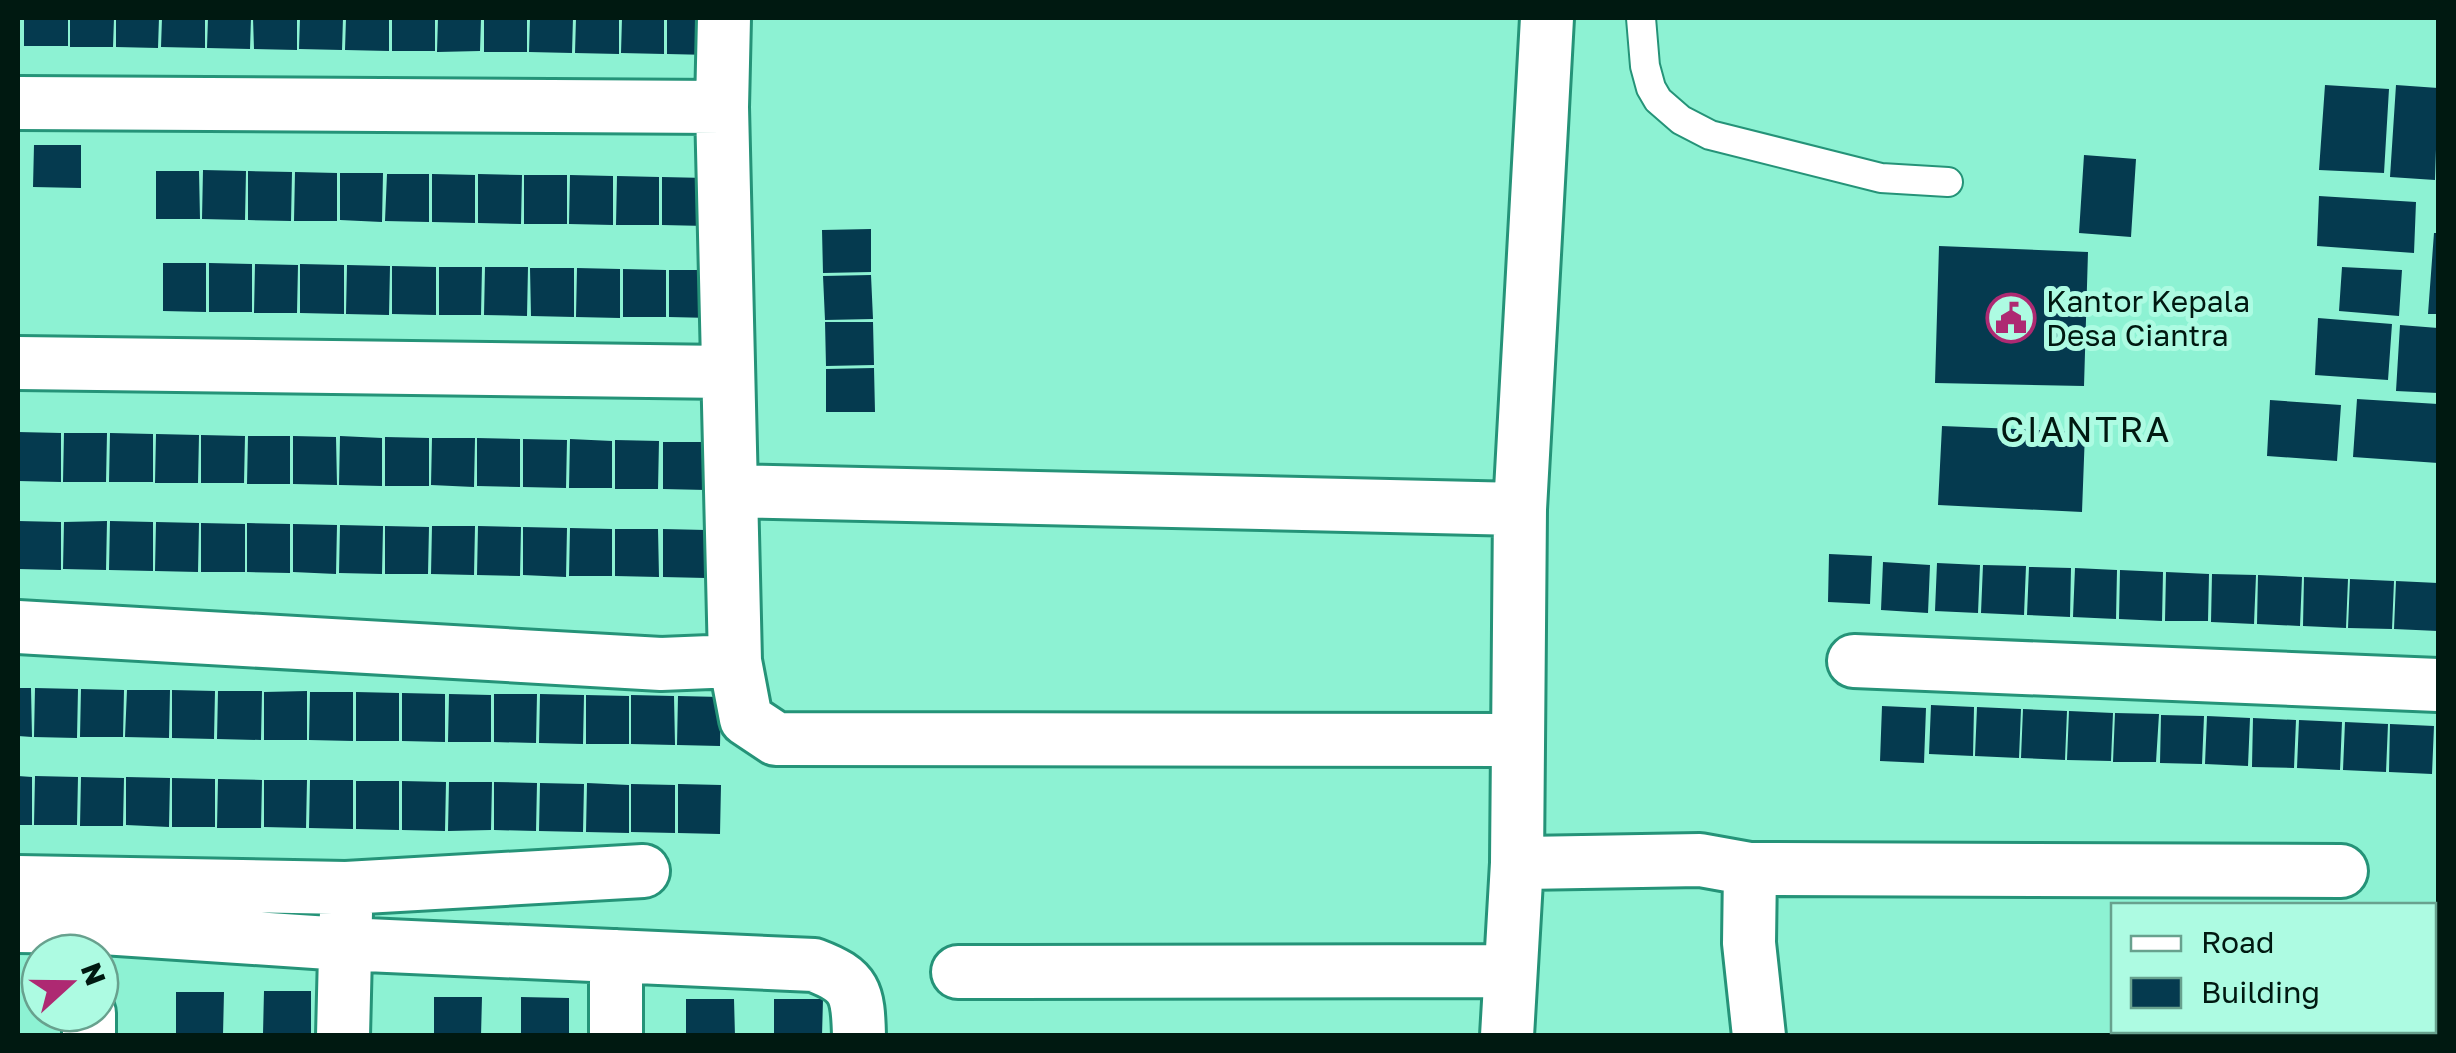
<svg xmlns="http://www.w3.org/2000/svg" width="2456" height="1053" font-family="'Golos Text',sans-serif">
  <style>
    .building { fill: #053a4f }
    .lines { fill: none; stroke-linecap: round; stroke-linejoin: round }
    .lane-casing { stroke: #259378; stroke-width: 32 }
    .street-casing { stroke: #259378; stroke-width: 58 }
    .lane { stroke: #fff; stroke-width: 28 }
    .street { stroke: #fff; stroke-width: 52 }
    .labels { text-anchor: middle; dominant-baseline: central; stroke-width: 10; stroke-linejoin: round; paint-order: stroke }
    .poi-label { font-size: 30px; fill: #001911; stroke: #adfbe2; text-anchor: start }
    .quarter-label { font-size: 35px; letter-spacing: 2.5px; fill: #001911; stroke: #adfbe2 }
  </style>
  <rect width="100%" height="100%" fill="#8df2d3"/>
  <path class="building" d="M24,18H68V46H24Z
    M70,18H114L113,47H70Z
    M116,18H159L158,48L116,47Z
    M162,18H205V48L161,47Z
    M208,18H251L250,49L207,48Z
    M253,18H297V50L254,49Z
    M300,18H343L342,50L299,49Z
    M346,18H389V51L345,50Z
    M392,18H435V51H392Z
    M438,18H481L480,51L437,52Z
    M484,18H527V52H484Z
    M530,18H573L572,53L529,52Z
    M576,18H619V54L575,53Z
    M622,18H664V54L621,53Z
    M667,18H710V55L667,54Z
    M2325,85L2389,89L2384,173L2319,170Z
    M2396,85L2438,88L2435,180L2390,177Z
    M34,145H81V188L33,187Z
    M2084,155L2136,159L2131,237L2079,233Z
    M203,170L246,171L245,220L202,219Z
    M156,171H199L200,219H156Z
    M248,171L292,172L291,221L248,220Z
    M295,172L337,173V221H294Z
    M340,173H383L382,222L340,220Z
    M387,174H429V222L385,221Z
    M432,174L475,175V223L432,222Z
    M478,174L522,175L521,224L478,223Z
    M524,175H567V224H524Z
    M570,175L613,176V225L569,224Z
    M617,176L659,177V225H616Z
    M662,177L706,178V226L662,225Z
    M2319,196L2416,202L2414,253L2317,246Z
    M871,229V272L823,273L822,230Z
    M2434,233H2438V314H2428Z
    M1939,246L2088,252L2084,386L1935,383Z
    M163,263H206V312L163,311Z
    M209,263L252,264V312H209Z
    M255,264L298,265L297,313H254Z
    M300,264L344,265V314L300,313Z
    M347,265L390,266L389,315L346,314Z
    M392,266L436,267V315L392,314Z
    M439,267H482L481,315H439Z
    M485,267H528L527,316L484,315Z
    M2342,267L2402,270L2399,316L2339,311Z
    M530,268H574V317L531,316Z
    M577,268L620,269V318L576,317Z
    M623,269L666,270V317H623Z
    M669,270H712L711,318L669,317Z
    M871,275L873,319L825,320L823,276Z
    M2318,318L2392,324L2388,380L2315,375Z
    M825,322H873L874,365L826,366Z
    M2400,325L2438,328V393L2396,391Z
    M874,368L875,412H826V369Z
    M2357,399L2438,404V463L2353,457Z
    M2270,400L2341,405L2337,461L2267,456Z
    M1942,426L2085,432L2082,512L1938,505Z
    M18,432L61,433V482L18,481Z
    M64,433H107L106,482H63Z
    M110,433L153,434V482H109Z
    M156,434L199,435L198,483H155Z
    M201,435L245,436L244,483H201Z
    M248,436H290V484H247Z
    M293,436L336,437L337,485L293,484Z
    M340,436L382,438V486L339,485Z
    M385,437L429,438V486H385Z
    M432,438H475L474,487L431,485Z
    M477,438L520,439V487L477,486Z
    M523,439L567,440L566,488L523,487Z
    M570,439L612,441V488H569Z
    M615,440L659,441L658,489H615Z
    M663,442H706V490L663,489Z
    M18,521L61,522V570L18,569Z
    M107,521L106,570L63,569L64,522Z
    M110,521L153,522V571L109,570Z
    M156,522L199,523L198,572L155,571Z
    M201,523L245,524V572H201Z
    M247,523L290,524V573L247,572Z
    M293,524L337,525L336,574L293,572Z
    M340,525L383,526L382,574L339,573Z
    M385,526L429,527L428,574H385Z
    M432,526H475L474,575L431,574Z
    M478,526L521,527L520,576L477,575Z
    M523,527L567,528L566,577L523,575Z
    M570,528L612,529V576H569Z
    M615,529H658L659,577L615,576Z
    M663,529L706,530V578L663,577Z
    M1829,554L1872,556L1870,604L1828,602Z
    M1883,562L1930,565L1928,613L1881,610Z
    M1937,563L1980,565L1978,613L1935,611Z
    M1983,565L2026,566L2024,615L1981,613Z
    M2029,567L2071,568L2070,617L2027,615Z
    M2075,568L2117,570L2116,619L2073,617Z
    M2120,570L2163,572L2162,621L2119,619Z
    M2166,572L2209,574L2208,621H2165Z
    M2212,574L2256,575L2254,624L2211,622Z
    M2258,575L2302,577L2300,626L2257,624Z
    M2304,577L2348,579L2346,628L2303,626Z
    M2350,579L2394,581L2392,629L2348,628Z
    M2396,581L2438,583V631L2394,629Z
    M18,688H31L32,737L18,736Z
    M35,688L78,689L77,738L34,737Z
    M81,689L124,690L123,737H80Z
    M127,690H170L169,738L125,737Z
    M172,690L215,691L214,739L172,738Z
    M218,691H262L261,740L217,739Z
    M307,691V740H264V692Z
    M310,692H353V741L309,740Z
    M356,692L399,693V741H356Z
    M402,693L445,694V742L402,741Z
    M449,694L491,695V742H448Z
    M494,694H537L536,743L494,742Z
    M540,694L584,695L583,744L539,743Z
    M586,695L629,696V744H586Z
    M631,695L674,696L675,745L631,744Z
    M678,696L721,697L720,746L677,745Z
    M1931,705L1974,707L1973,756L1929,754Z
    M1882,706L1926,708L1924,763L1880,761Z
    M1977,707L2021,709L2019,758L1975,756Z
    M2023,709L2067,711L2065,760L2021,758Z
    M2069,711L2113,713L2111,761L2067,760Z
    M2115,713L2159,714L2156,762H2113Z
    M2161,715L2204,716L2202,764L2160,763Z
    M2207,716L2250,718L2248,766L2205,764Z
    M2253,718L2296,720L2294,768L2252,767Z
    M2299,720L2342,722L2340,770L2297,768Z
    M2345,722L2388,724L2386,772L2343,770Z
    M2390,724L2434,726L2432,774L2389,772Z
    M18,776L32,777V825H18Z
    M35,776L78,777L77,825H34Z
    M81,777L124,778L123,826H80Z
    M126,777L170,778L169,827L126,825Z
    M172,778L215,779V827H172Z
    M218,779L262,780L261,828H217Z
    M264,780H307L306,828L264,827Z
    M310,780H353V829L309,828Z
    M356,781H399V830L356,829Z
    M402,781L446,782L445,831L402,830Z
    M449,782H492L491,830L448,831Z
    M494,782L537,783L536,831L494,830Z
    M540,783L584,784L583,832L539,831Z
    M587,783L629,785V833L586,832Z
    M631,784L675,785V833L631,832Z
    M678,784L721,785L720,834L678,833Z
    M264,991H311V1035L263,1034Z
    M176,992H224L223,1035H176Z
    M434,997H482L481,1036H434Z
    M521,997L569,998V1036H521Z
    M686,999H734L735,1036H686Z
    M774,999H823L822,1036H774Z"/>
  <g class="lines">
    <g class="lane-casing">
      <path id="lane" d="M1641,18L1645,66L1651,88L1658,100L1681,120L1710,135L1881,178L1948,182"/>
    </g>
    <g class="street-casing">
      <path id="street" d="M18,103L722,107
        M18,363L728,372
        M732,491L1520,509
        M18,627L661,664L735,661L722,107L724,18
        M735,661L746,719L776,739L1518,740
        M1854,661L2438,685
        M1517,863L1700,860L1750,869L1749,943L1759,1036
        M1750,869L2341,871
        M18,882L346,888L643,871
        M18,926L88,927L344,944L814,965C856,981 858,992 859,1036
        M958,972L1510,971
        M89,1013V1036
        M343,1036L346,912
        M616,1036V956
        M1507,1036L1517,863L1520,509L1547,18"/>
    </g>
    <use href="#lane" class="lane"/>
    <use href="#street" class="street"/>
  </g>
  <defs>
    <g id="civic-ring" transform="scale(2.5)"><circle r="9.5" fill="#adfbe2" stroke="#ae2972" stroke-width="1.5"/><path d="M-.6-6.5H3V-4.5H.6V-3L4-1V1h2V6H-6V1h2V-1L-.6-3ZM-1.2 2.5V6h2.4V2.5Z" fill="#ae2972"/></g>
  </defs>
  <g fill-rule="evenodd">
    <use href="#civic-ring" x="2011" y="318"/>
  </g>
  <g class="labels">
    <g class="poi-label">
      <text x="2046" y="301">Kantor Kepala<tspan x="2046" dy="34">Desa Ciantra</tspan></text>
    </g>
    <g class="quarter-label">
      <text x="2086" y="429">CIANTRA</text>
    </g>
  </g>
  <rect width="2456" height="1053" fill="none" stroke="#001911" stroke-width="40"/>
  <rect x="2111" y="903" width="325" height="130" fill="#adfbe2" stroke="#68a18e" stroke-width="2.5"/>
  <rect x="2131" y="936" width="50" height="15" fill="#ffffff" stroke="#68a18e" stroke-width="2.5"/>
  <text x="2201" y="953" font-size="30" fill="#001911">Road</text>
  <rect x="2131" y="978" width="50" height="30" fill="#053a4f" stroke="#68a18e" stroke-width="2.5"/>
  <text x="2201" y="1003" font-size="30" fill="#001911">Building</text>
  <g transform="translate(70 983) rotate(69)"><circle r="48" fill="#adfbe2" stroke="#68a18e" stroke-width="2.5"/>
  <path d="M0-8L18 38L0 25L-18 38Z" fill="#ae2972"/>
  <text y="-15" font-size="28" font-weight="bold" text-anchor="middle" fill="#001911">N</text>
  </g>
</svg>
